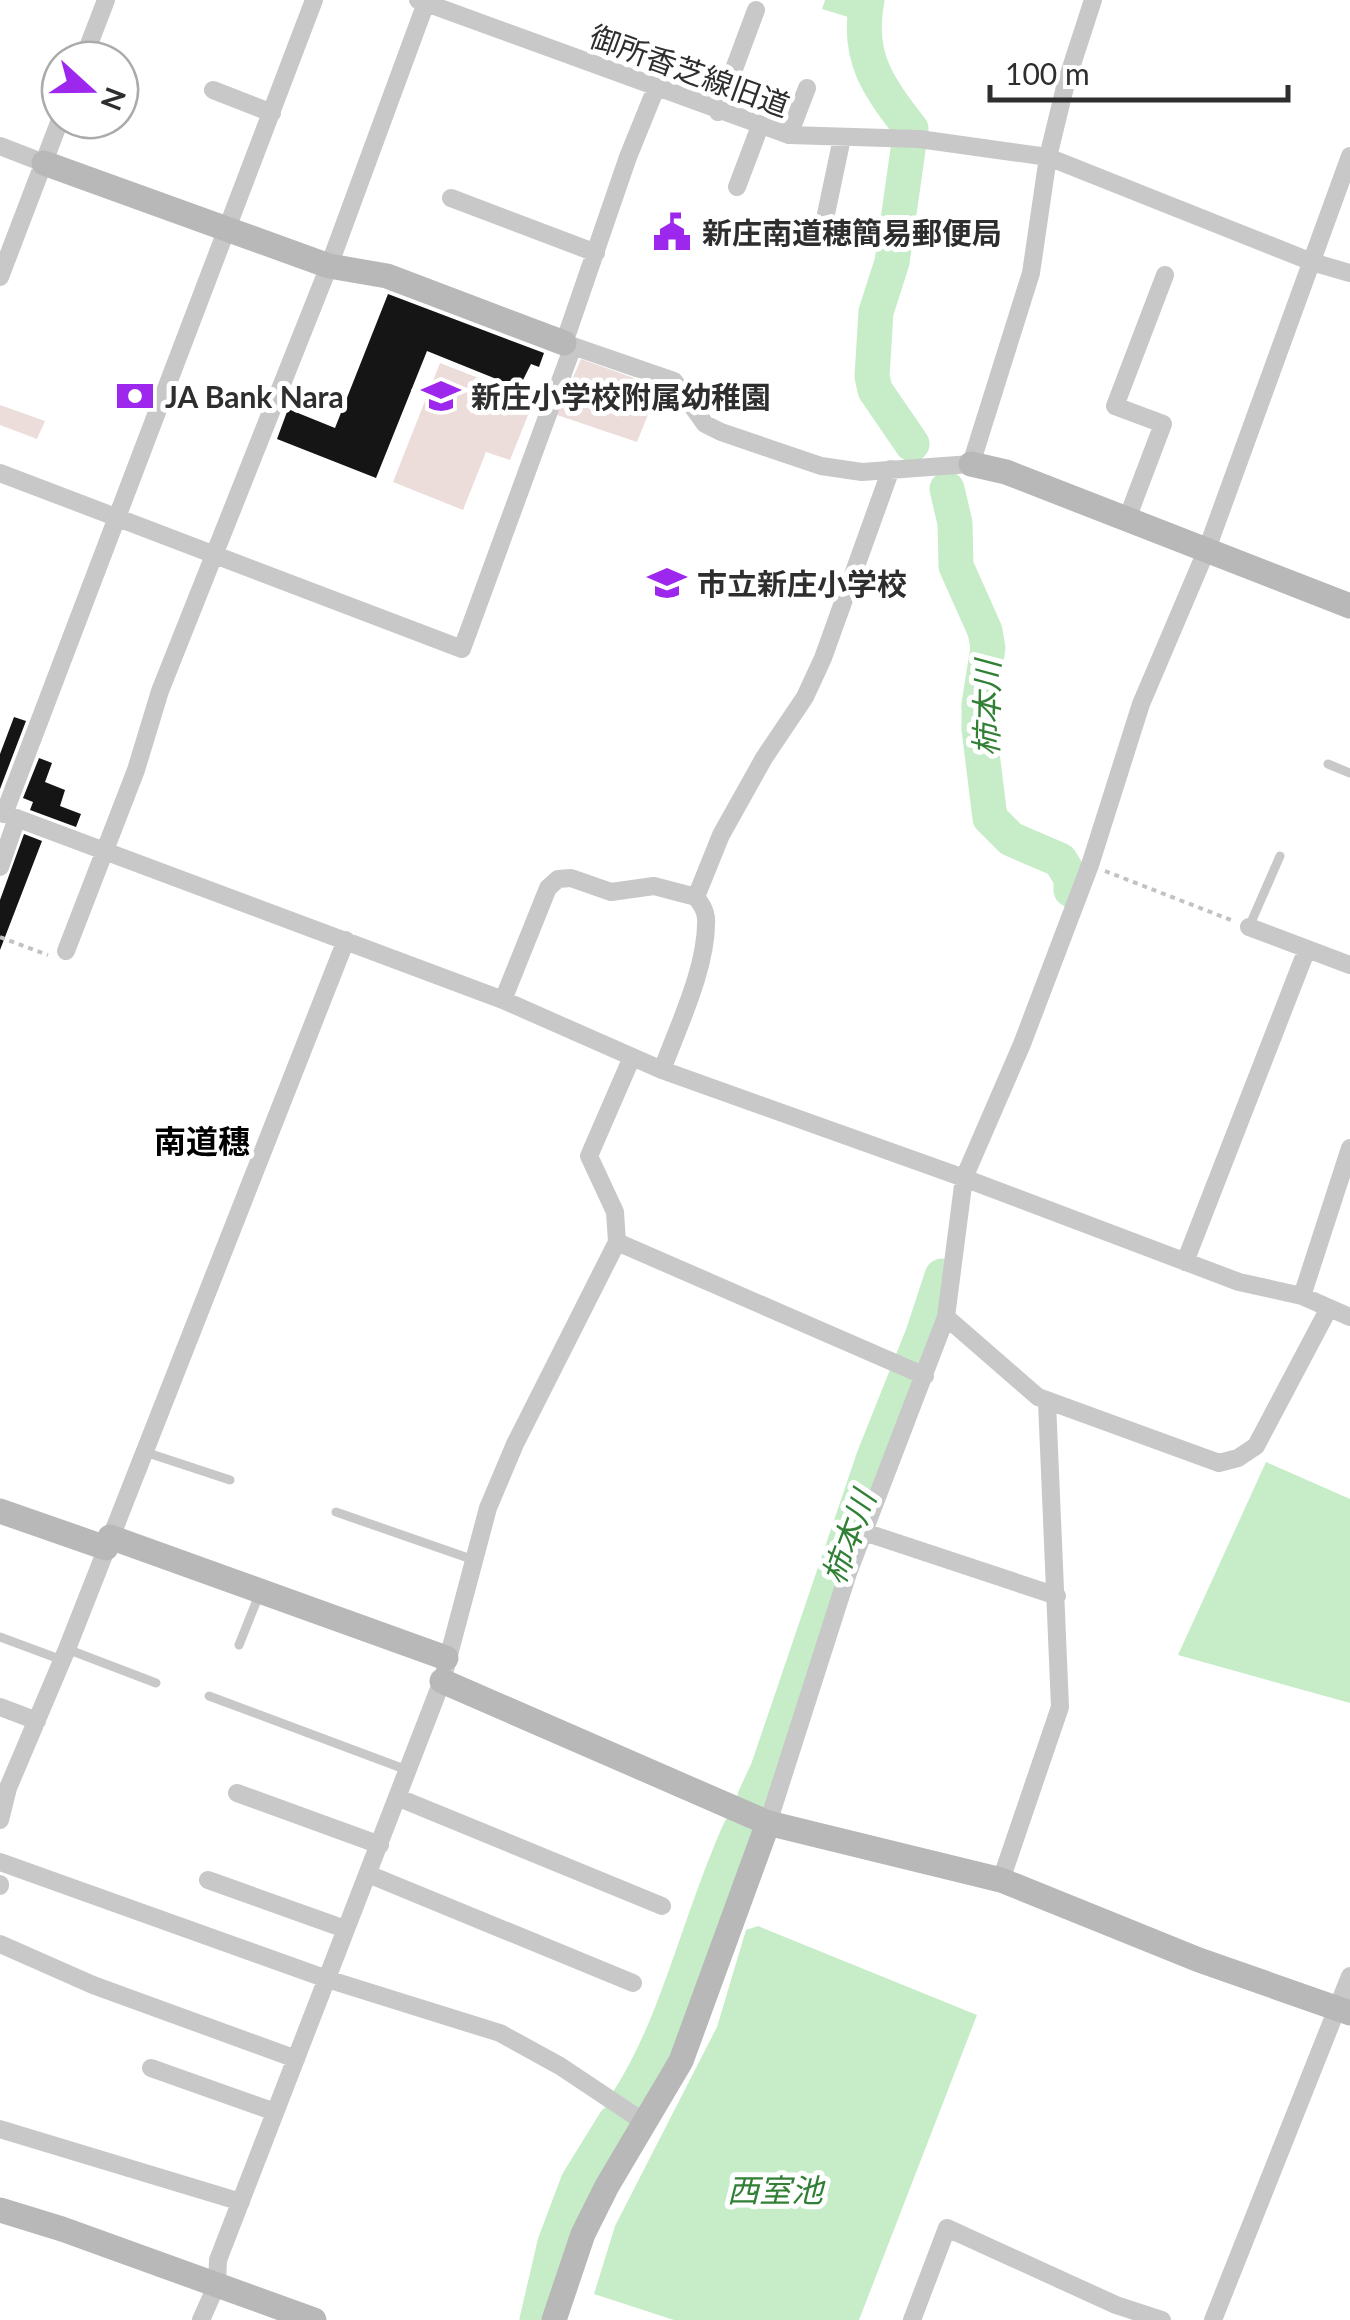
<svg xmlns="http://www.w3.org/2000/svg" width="1350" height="2320" font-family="Lato,'Noto Sans JP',sans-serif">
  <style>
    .green { fill: #ecdddb }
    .water { fill: #c6edc8 }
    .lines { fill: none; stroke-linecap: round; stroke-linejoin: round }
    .river { stroke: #c6edc8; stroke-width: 35 }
    .building { fill: #151515 }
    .path { stroke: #c2c2c2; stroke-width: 4; stroke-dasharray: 5 5; stroke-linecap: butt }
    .lane { stroke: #c8c8c8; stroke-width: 9 }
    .street { stroke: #c8c8c8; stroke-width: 18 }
    .secondary { stroke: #b8b8b8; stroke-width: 25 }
    .labels { text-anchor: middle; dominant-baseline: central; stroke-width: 10; stroke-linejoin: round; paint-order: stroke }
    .street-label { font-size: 30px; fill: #2e2e2e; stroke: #fff }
    .poi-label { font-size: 30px; font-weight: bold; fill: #2e2e2e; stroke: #fff; text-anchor: start }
    .water-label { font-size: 32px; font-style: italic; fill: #328036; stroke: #fff }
    .neighbourhood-label { font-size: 32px; font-weight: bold; fill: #000; stroke: #fff }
  </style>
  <rect width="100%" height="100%" fill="#fff"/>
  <path class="green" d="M581,359L659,387L637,442L557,415Z
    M440,363L517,393L512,408L528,415L510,460L486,452L463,510L393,482Z
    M0,405L45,421L37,439L0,425Z"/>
  <path class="water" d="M825,0H859L858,20L822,9Z
    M1266,1462L1350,1499V1703L1178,1655Z
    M758,1926L977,2015L859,2320H674L594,2294L615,2226L717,2027L746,1930Z"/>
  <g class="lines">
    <path class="river" d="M867,0C856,57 878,86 911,129L892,262L876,312L872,376L875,390L912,444
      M947,489L955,523L956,566L985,631L988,648L979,704V729L990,818L1011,839L1060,860L1071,878V890
      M755,1797L768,1769L874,1457L923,1334L942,1276
      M628,2101C679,2022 700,1917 740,1830
      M537,2320L555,2243L578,2182L615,2122"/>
  </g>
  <path class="building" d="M388,294L544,353L539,367L531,364L519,388L427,351L376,478L277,439L288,409L335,428Z
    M14,717L26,721L0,789V754Z
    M39,758L52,763L45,782L65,790L60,806L81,814L76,827L30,810L33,802L23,798Z
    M24,834L42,841L0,950V900Z"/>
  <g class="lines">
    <path class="path" d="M1105,871L1231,920
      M0,937L48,955"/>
    <path class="lane" d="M1328,764L1350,773
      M1249,927L1280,856
      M145,1452L230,1480
      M336,1512L474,1560
      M0,1637L62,1660
      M239,1645L259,1595
      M67,1649L156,1683
      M209,1696L407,1770"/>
    <path class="street" d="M418,0L789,135L919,139L1048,157L1312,262L1350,273
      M83,60L106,0
      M656,88L628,157L564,343L674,381L705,424L721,432L821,466L862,472L971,464L1031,273L1048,157L1066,83L1093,0
      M213,90L272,113
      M718,112L756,10
      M789,135L807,88
      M0,146L44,163
      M737,187L760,126
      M451,198L596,253
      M826,214L842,138
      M0,277L60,120
      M0,473L462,649L573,346
      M1127,519L1163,424L1115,406L1165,275
      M0,812L503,1000L662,1070L964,1178L1239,1282L1302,1296L1350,1317
      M4,814L314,0
      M0,867L17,818
      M1249,927L1350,965
      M66,951L136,770L160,691L329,266L427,0
      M503,1000L548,888L558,879L571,878L611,892L654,886L696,897L721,835L764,758L805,697L823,658L891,469
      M662,1070C678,1027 708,965 706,918C705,909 701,904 696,897
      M617,1242L925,1376
      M1185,1262L1307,949
      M1302,1296L1350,1148
      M946,1317L1038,1397L1219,1463L1238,1458L1256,1446L1329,1308
      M864,1532L1057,1596
      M0,1707L37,1721
      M237,1793L380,1845
      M399,1798L662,1906
      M0,1820L8,1788L67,1649L346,940
      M768,1823L848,1573L946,1317L964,1178L1022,1044L1090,865L1141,704L1207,549L1350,156
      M0,1862L327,1979L500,2033L560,2066L644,2122
      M368,1874L633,1983
      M208,1880L345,1929
      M1001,1880L1060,1707L1047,1402
      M0,1884V1886
      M0,1944L93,1985L296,2059
      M151,2068L275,2112
      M0,2129L241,2202
      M201,2320L217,2284L218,2260L442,1681L488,1508L515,1444L617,1242L615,1212L589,1156L632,1057
      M912,2320L947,2228L1116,2305L1162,2320
      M1213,2320L1350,1976"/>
    <path class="secondary" d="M44,163L329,266L387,276L564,343
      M971,464L1006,472L1350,606
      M0,1511L106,1548
      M110,1537L446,1658
      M442,1681L768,1823L1001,1880L1199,1960L1350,2013
      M0,2210L62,2229L314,2320
      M554,2320L583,2234L607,2186L681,2061L768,1823"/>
  </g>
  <defs>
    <g id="civic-bare" transform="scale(3)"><path d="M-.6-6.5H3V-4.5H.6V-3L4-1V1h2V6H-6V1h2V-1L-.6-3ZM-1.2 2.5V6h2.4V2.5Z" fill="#9e27ee" stroke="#fff" stroke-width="2.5" paint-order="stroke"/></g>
    <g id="bank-bare" transform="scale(3)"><path d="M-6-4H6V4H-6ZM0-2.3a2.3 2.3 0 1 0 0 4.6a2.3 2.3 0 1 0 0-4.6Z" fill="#9e27ee" stroke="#fff" stroke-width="2.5" paint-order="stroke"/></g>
    <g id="school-bare" transform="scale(3)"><path d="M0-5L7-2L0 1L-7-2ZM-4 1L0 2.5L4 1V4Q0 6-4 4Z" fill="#9e27ee" stroke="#fff" stroke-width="2.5" paint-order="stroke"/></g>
  </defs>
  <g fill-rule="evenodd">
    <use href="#civic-bare" x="672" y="232"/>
    <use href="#bank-bare" x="135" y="396"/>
    <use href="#school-bare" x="441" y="396"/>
    <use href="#school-bare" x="667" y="583"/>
  </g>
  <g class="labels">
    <g class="street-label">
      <text transform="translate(690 70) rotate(20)">御所香芝線旧道</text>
    </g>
    <g class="poi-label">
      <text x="702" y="232">新庄南道穂簡易郵便局</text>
      <text x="165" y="396">JA Bank Nara</text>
      <text x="471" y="396">新庄小学校附属幼稚園</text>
      <text x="697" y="583">市立新庄小学校</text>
    </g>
    <g class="water-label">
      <text transform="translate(986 708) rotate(-89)">柿本川</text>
      <text transform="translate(848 1537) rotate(-70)">柿本川</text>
      <text x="775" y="2189">西室池</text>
    </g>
    <g class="neighbourhood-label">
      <text x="202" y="1140">南道穗</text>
    </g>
  </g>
  <g transform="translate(90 90) rotate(111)"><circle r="48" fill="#ffffff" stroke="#ababab" stroke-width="2.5"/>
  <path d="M0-8L18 38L0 25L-18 38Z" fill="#9e27ee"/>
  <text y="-15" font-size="28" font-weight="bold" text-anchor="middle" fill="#2e2e2e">N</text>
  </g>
  <path d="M990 85v15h298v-15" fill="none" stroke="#2e2e2e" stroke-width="5"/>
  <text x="1005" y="85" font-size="30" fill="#2e2e2e" stroke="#ffffff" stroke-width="8" paint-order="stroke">100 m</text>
</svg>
